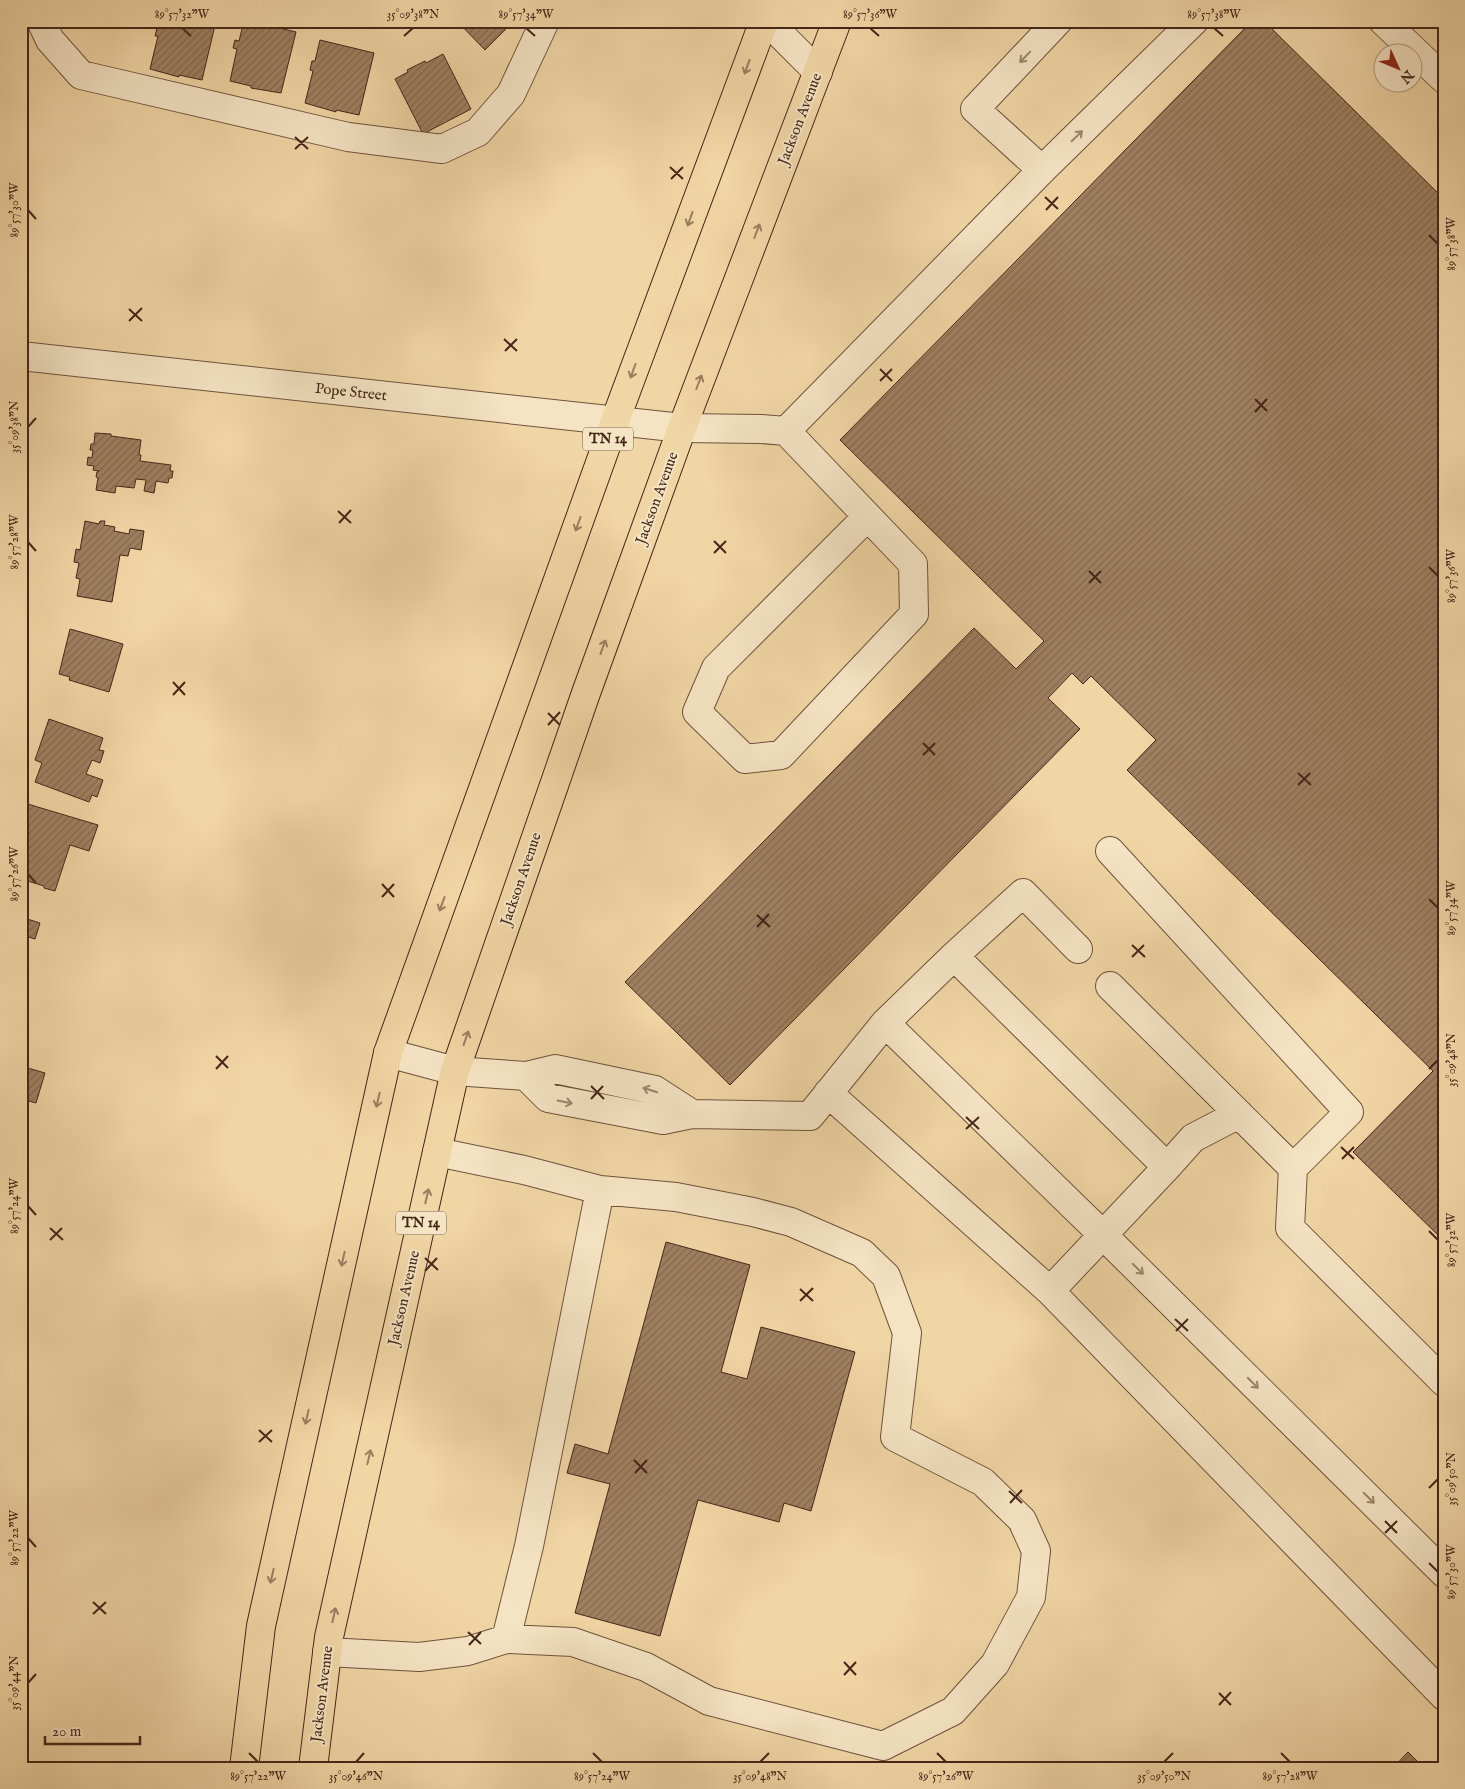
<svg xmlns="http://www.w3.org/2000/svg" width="1465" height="1789" font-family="'IM FELL English',serif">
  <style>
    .building { fill: url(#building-hatch); stroke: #452618 }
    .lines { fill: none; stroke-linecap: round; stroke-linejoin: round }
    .minor-casing { stroke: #70523b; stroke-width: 30 }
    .major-casing { stroke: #452618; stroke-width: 30 }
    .minor { stroke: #f5e4c4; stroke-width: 28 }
    .major { stroke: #f0d5a5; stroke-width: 28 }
    .oneway { stroke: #9d856e }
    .oneway2 { stroke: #9a7e5e }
    .ticks { fill: none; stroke: #452618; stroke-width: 2 }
    .labels { text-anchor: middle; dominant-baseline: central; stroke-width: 4; stroke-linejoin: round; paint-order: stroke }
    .shield { fill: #f5e4c4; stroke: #7a5f4c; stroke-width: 1 }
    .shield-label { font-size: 14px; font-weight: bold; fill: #452618 }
    .street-label { font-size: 15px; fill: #452618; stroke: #f5e4c4 }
    .neatline { fill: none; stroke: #452618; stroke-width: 2 }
    .ticks-label { font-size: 12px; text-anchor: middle; fill: #452618 }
  </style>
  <defs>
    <pattern id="building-hatch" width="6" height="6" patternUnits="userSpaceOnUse" patternTransform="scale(1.25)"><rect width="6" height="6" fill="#9e8161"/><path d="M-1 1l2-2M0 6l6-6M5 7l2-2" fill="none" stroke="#83694f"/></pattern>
  </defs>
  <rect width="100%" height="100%" fill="#f0d5a5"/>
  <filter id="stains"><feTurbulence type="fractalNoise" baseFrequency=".004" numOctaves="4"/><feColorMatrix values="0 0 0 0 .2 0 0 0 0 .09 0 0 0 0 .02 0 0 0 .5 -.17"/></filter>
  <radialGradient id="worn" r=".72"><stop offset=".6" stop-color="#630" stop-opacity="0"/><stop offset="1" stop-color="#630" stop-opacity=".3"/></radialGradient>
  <path class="building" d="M75,21H101L77,28Z
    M161,21H216L202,80L179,75V77L150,69L158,36H155L157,28H159Z
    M244,21H251L296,32L281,93L251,88V86L230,81L237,49L233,48L235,40L239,41Z
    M457,21H514L485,50Z
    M1252,21H1264L1444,199V1241L1353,1152L1433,1071L1127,770L1156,740L1091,676L1083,684L1072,673L1048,698L1080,729L730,1085L625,982L974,628L1016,669L1044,641L840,440Z
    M320,40L374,53L359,115L336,110V112L305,103L313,71L310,70L312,61H315Z
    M443,54L471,109L423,134L395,79L408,72L407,70L425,61L426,63Z
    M95,433L111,434V436L141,440L139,455H141L140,461L171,465L170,471H173L172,478H169L168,483L156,481L154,493L144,491L146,480L136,479L134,488L116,486L115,493L96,490L98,478L96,477L97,472L99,471L93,470L94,466L87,465L88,457L92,458L93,450H90L91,444H94Z
    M85,521L99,524L100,521H105L104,525L115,527L114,531L129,534L130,529L144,531L141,550L130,548L128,556L120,555L112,602L77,596L80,579L76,578L79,563L74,562L76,549L80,550Z
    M70,629L123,644L109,692L69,680L70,677L59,674Z
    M49,719L103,738L99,750L104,751L100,763L92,760L86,774L103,780L97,797L92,795L89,802L35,782L42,763L35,760Z
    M21,802L98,825L89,851L70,845L55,891L44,888V886L21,879Z
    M21,917L40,923L35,939L25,936L21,948Z
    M21,1066L45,1073L36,1103L21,1099Z
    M666,1242L750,1265L721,1372L747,1379L761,1327L855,1352L811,1511L784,1503L779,1522L698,1500L660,1636L575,1613L610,1484L567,1473L575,1444L608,1454Z
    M1408,1752L1424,1768H1393Z"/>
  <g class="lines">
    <g class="minor-casing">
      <path id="minor" d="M41,21L50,40L81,75L348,137L442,149L478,132L511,94L545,21
        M767,21L818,72
        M1383,21L1444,79
        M1042,170L975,109L1058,21
        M21,356L682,428L761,429L786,431L913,564L914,614L781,755L745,759L697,712L716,668L867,517
        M786,431L1042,170L1194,21
        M1110,851L1349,1112L1293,1168L1290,1228L1444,1382
        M954,956L1167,1167L1050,1291
        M1110,986L1293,1168
        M885,1023L1103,1235L1444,1573
        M388,1053L455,1071L526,1076L555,1069L655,1090L692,1114
        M526,1076L548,1098L663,1120L692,1114L810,1116L885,1023L954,956L1023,893L1078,949
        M828,1093L1050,1291L1444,1696
        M1167,1167L1193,1138L1239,1114
        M506,1639L573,1642L646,1667L709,1701L883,1746L953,1711L995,1664L1031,1597L1036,1551L1022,1520L983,1482L895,1437L907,1333L886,1276L862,1253L791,1222L753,1212L676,1197L600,1190
        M327,1652L419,1657L468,1651L506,1639L529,1546L600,1190L524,1170L437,1152"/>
    </g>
    <g class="major-casing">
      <path id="major" d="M244,1768L261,1626L388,1053L615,421L764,21
        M313,1768L329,1637L455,1071L586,693L682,428L837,21"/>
    </g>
    <use href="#minor" class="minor"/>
    <use href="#major" class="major"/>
  </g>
  <defs><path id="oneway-shaft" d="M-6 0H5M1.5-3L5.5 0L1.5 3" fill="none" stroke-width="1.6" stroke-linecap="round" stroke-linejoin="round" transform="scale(1.25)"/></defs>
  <g class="oneway">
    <use href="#oneway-shaft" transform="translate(1025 57) rotate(134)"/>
    <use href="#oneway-shaft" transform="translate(1077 136) rotate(-44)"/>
    <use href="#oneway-shaft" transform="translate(650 1090) rotate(-162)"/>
    <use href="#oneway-shaft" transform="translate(565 1102) rotate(11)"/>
    <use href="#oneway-shaft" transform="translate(1138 1269) rotate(45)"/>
    <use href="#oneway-shaft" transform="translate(1253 1383) rotate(45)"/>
    <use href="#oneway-shaft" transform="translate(1369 1498) rotate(45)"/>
  </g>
  <g class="oneway2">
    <use href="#oneway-shaft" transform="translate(747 67) rotate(110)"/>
    <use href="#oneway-shaft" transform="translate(690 219) rotate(110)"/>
    <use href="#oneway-shaft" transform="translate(757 231) rotate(-69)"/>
    <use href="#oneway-shaft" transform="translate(633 371) rotate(110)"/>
    <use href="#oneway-shaft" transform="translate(699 382) rotate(-69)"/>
    <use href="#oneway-shaft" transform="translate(578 524) rotate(110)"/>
    <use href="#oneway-shaft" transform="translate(603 647) rotate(-70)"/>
    <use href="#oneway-shaft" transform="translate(442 904) rotate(110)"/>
    <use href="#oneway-shaft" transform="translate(466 1038) rotate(-71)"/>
    <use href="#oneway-shaft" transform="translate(378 1100) rotate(103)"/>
    <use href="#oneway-shaft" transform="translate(427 1196) rotate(-77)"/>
    <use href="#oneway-shaft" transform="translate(343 1259) rotate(103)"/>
    <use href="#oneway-shaft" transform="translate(307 1417) rotate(103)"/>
    <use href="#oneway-shaft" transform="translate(369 1457) rotate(-77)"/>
    <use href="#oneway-shaft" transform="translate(272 1576) rotate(103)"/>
    <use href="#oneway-shaft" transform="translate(334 1615) rotate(-77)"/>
  </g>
  <path class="ticks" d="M182,28L191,36M526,28L535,36M870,28L879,36M1214,28L1223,36M404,36L413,28M295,137L308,149M295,149L308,137M670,167L683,179M671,179L683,167M1045,197L1058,209M28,210L36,219M1046,210L1058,197M1429,235L1438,244M129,309L142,321M129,321L142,308M504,339L517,351M505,351L517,339M880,369L892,381M880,381L892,369M1255,399L1267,411M1255,412L1267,399M28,427L36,418M338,511L351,523M339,523L351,510M714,541L726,553M28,542L36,551M714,553L726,541M1429,567L1438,576M1089,571L1101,583M1089,583L1101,571M173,682L185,695M173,695L185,682M548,713L560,725M548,725L560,712M923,743L935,755M923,755L935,743M1298,773L1311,785M1298,785L1310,773M28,874L36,883M382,884L394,897M382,897L394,884M1429,899L1438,908M757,915L770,927M757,927L769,914M1132,945L1145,957M1132,957L1144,945M216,1056L228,1068M216,1069L228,1056M1429,1069L1438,1060M591,1086L604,1099M591,1099L603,1086M966,1117L979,1129M966,1129L979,1117M1341,1147L1354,1159M1342,1159L1354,1147M28,1206L36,1215M50,1228L63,1240M1429,1231L1438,1240M50,1240L62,1228M425,1258L438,1270M425,1271L437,1258M800,1289L813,1301M800,1301L813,1288M1175,1319L1188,1331M1176,1331L1188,1319M259,1430L272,1442M259,1442L272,1430M634,1460L647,1473M635,1473L647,1460M1429,1488L1438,1479M1009,1491L1022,1503M1010,1503L1022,1490M1385,1521L1397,1533M1385,1533L1397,1521M28,1538L36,1547M1429,1563L1438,1572M93,1602L106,1614M93,1614L106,1602M468,1632L481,1644M469,1645L481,1632M844,1662L856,1675M844,1675L856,1662M28,1683L36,1674M1219,1693L1231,1705M1219,1705L1231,1692M249,1753L258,1762M593,1753L602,1762M937,1753L946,1762M1281,1753L1290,1762M356,1762L364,1753M760,1762L769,1753M1164,1762L1173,1753"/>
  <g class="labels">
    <g class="shield">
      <rect x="583" y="427.5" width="50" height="23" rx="4"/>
      <rect x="396" y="1211.5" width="50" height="23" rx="4"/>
    </g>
    <g class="shield-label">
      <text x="608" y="439">TN 14</text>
      <text x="421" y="1223">TN 14</text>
    </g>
    <g class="street-label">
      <text transform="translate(800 119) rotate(-69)">Jackson Avenue</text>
      <text transform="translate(351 392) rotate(6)">Pope Street</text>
      <text transform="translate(657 498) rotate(-70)">Jackson Avenue</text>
      <text transform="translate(521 879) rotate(-71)">Jackson Avenue</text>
      <text transform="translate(404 1298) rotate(-77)">Jackson Avenue</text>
      <text transform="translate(322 1694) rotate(-83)">Jackson Avenue</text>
    </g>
  </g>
  <rect width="1465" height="1789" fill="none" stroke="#f0d5a5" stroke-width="55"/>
  <g transform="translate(1398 68) rotate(134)"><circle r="24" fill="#f5e4c4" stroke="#af987f"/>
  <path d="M0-4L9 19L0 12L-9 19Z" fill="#8f2418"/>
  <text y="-8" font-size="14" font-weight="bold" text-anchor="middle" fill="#452618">N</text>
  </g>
  <path d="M45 1736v8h95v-8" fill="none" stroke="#452618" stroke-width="2.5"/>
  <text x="52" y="1736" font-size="15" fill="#452618" stroke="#f5e4c4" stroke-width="4" paint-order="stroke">20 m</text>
  <rect x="28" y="28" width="1410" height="1734" class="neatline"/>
  <g class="ticks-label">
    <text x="182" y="18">89°57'32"W</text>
    <text x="413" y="18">35°09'38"N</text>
    <text x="526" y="18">89°57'34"W</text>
    <text x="870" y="18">89°57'36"W</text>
    <text x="1214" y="18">89°57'38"W</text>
    <text transform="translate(14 210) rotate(-90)" y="4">89°57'30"W</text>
    <text transform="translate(1451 244) rotate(-90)" y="4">89°57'38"W</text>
    <text transform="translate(14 427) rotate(-90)" y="4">35°09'38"N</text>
    <text transform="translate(14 542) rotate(-90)" y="4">89°57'28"W</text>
    <text transform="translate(1451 576) rotate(-90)" y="4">89°57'36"W</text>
    <text transform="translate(14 874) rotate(-90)" y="4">89°57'26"W</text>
    <text transform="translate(1451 908) rotate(-90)" y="4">89°57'34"W</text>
    <text transform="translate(1451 1060) rotate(-90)" y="4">35°09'48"N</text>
    <text transform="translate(14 1206) rotate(-90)" y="4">89°57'24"W</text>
    <text transform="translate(1451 1240) rotate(-90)" y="4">89°57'32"W</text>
    <text transform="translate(1451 1479) rotate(-90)" y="4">35°09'50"N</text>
    <text transform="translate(14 1538) rotate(-90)" y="4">89°57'22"W</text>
    <text transform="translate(1451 1572) rotate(-90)" y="4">89°57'30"W</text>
    <text transform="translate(14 1683) rotate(-90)" y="4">35°09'44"N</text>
    <text x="258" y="1780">89°57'22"W</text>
    <text x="356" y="1780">35°09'46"N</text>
    <text x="602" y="1780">89°57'24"W</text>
    <text x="760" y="1780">35°09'48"N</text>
    <text x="946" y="1780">89°57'26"W</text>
    <text x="1164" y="1780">35°09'50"N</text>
    <text x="1290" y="1780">89°57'28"W</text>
  </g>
  <rect width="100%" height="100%" filter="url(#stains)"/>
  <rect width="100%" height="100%" fill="url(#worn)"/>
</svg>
